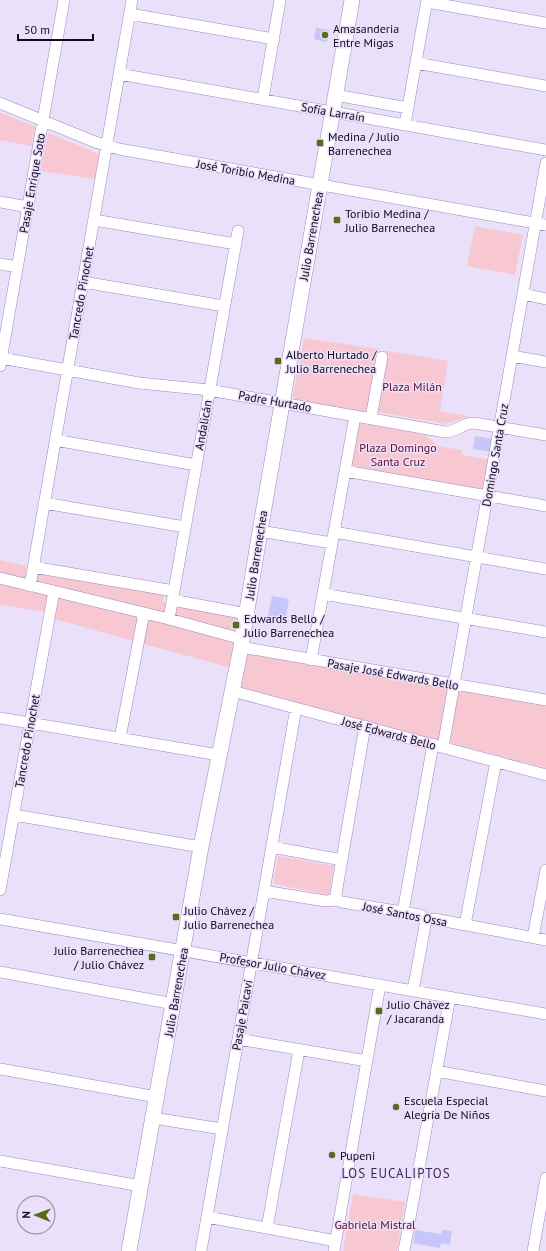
<svg xmlns="http://www.w3.org/2000/svg" width="546" height="1251" font-family="'PT Sans',sans-serif">
  <style>
    .green { fill: #f8c8d2 }
    .building { fill: #c6c6f9 }
    .lines { fill: none; stroke-linecap: round; stroke-linejoin: round }
    .street-casing { stroke: #a086c0; stroke-width: 12 }
    .secondary-casing { stroke: #a086c0; stroke-width: 16 }
    .street { stroke: #fff; stroke-width: 11 }
    .secondary { stroke: #fff; stroke-width: 15 }
    .poi-dot { fill: #556d1d; stroke: #ebe0f9; stroke-width: 1.5 }
    .labels { text-anchor: middle; dominant-baseline: central; stroke-width: 3; stroke-linejoin: round; paint-order: stroke }
    .poi-label { font-size: 12px; fill: #12081d; stroke: #ebe0f9; text-anchor: start }
    .street-label { font-size: 12px; fill: #12081d; stroke: #ebe0f9 }
    .park-label { font-size: 12px; fill: #5f0d2c; stroke: #ebe0f9 }
    .neighbourhood-label { font-size: 13px; letter-spacing: 1px; fill: #3b2354; stroke: #ebe0f9 }
  </style>
  <rect width="100%" height="100%" fill="#ebe0f9"/>
  <path class="green" d="M0,113L35,126L32,146L0,140Z
    M48,133L99,154L95,179L41,171Z
    M475,226L523,235L515,275L467,266Z
    M304,338L379,349L368,414L296,402L293,395Z
    M387,351L448,361L440,411L470,416L446,424L376,412Z
    M359,423L426,435L438,446L461,450L463,455L490,460L484,493L350,468Z
    M0,560L26,566V572L164,595L163,602L240,619L231,668L54,619V613L0,605Z
    M249,653L546,702V768L238,689L245,658Z
    M278,856L334,866L329,895L273,884Z
    M353,1194L405,1202L397,1251H343Z"/>
  <path class="building" d="M316,28L329,30L327,42L314,39Z
    M475,436L493,439L491,452L473,449Z
    M272,596L289,599L285,623L267,620Z
    M415,1230L441,1234L442,1230L452,1231L450,1245L441,1243L440,1248L413,1243Z"/>
  <g class="lines">
    <g class="street-casing">
      <path id="street" d="M427,2L546,23
        M130,14L274,39
        M416,63L546,86
        M119,74L546,150
        M335,95L408,108
        M263,99L280,0
        M0,103L95,142L119,149L546,225
        M405,124L427,0
        M0,202L28,207
        M94,220L236,244
        M0,264L17,267
        M83,282L224,306
        M523,294L546,299
        M512,356L546,362
        M1,358L139,383L209,390L445,432C456,432 463,423 474,423L546,435
        M0,366L64,0
        M371,418L382,357
        M55,440L196,465
        M345,471L546,506
        M44,503L185,527
        M260,531L332,543
        M334,532L546,569
        M33,567L174,591
        M0,578L169,619L242,639
        M30,586L132,0
        M323,594L546,632
        M172,600L247,614
        M169,619L238,231
        M241,647L546,700
        M311,660L355,416
        M232,691L546,775
        M0,718L219,755
        M120,738L144,613
        M443,747L546,163
        M14,815L201,847
        M272,847L342,860
        M0,890L54,591
        M264,891L325,901L337,900L342,902L420,915L422,916L426,920
        M337,900L336,894L365,726
        M403,912L433,744
        M0,919L546,1014
        M426,920L434,919L546,940
        M465,925L496,761
        M533,937L546,870
        M0,972L174,1004
        M413,991L426,920
        M238,1039L367,1061
        M0,1069L157,1097
        M436,1071L546,1091
        M153,1118L222,1129
        M0,1161L141,1186
        M207,1217L336,1241
        M267,1228L299,1050
        M201,1251L296,708
        M334,1251L380,985
        M404,1251L450,997
        M533,1251L546,1178"/>
    </g>
    <g class="secondary-casing">
      <path id="secondary" d="M129,1251L201,847L241,647L260,531L352,0"/>
    </g>
    <use href="#street" class="street"/>
    <use href="#secondary" class="secondary"/>
  </g>
  <g class="poi-dot">
    <circle cx="325" cy="35" r="4"/>
    <rect x="316" y="139" width="8" height="8" rx="2"/>
    <rect x="333" y="216" width="8" height="8" rx="2"/>
    <rect x="274" y="357" width="8" height="8" rx="2"/>
    <rect x="232" y="621" width="8" height="8" rx="2"/>
    <rect x="172" y="913" width="8" height="8" rx="2"/>
    <rect x="148" y="953" width="8" height="8" rx="2"/>
    <rect x="375" y="1007" width="8" height="8" rx="2"/>
    <circle cx="396" cy="1107" r="4"/>
    <circle cx="332" cy="1155" r="4"/>
  </g>
  <g class="labels">
    <g class="poi-label">
      <text x="333" y="28">Amasanderia<tspan x="333" dy="14">Entre Migas</tspan></text>
      <text x="328" y="136">Medina / Julio<tspan x="328" dy="14">Barrenechea</tspan></text>
      <text x="345" y="213">Toribio Medina /<tspan x="345" dy="14">Julio Barrenechea</tspan></text>
      <text x="286" y="354">Alberto Hurtado /<tspan x="286" dy="14">Julio Barrenechea</tspan></text>
      <text x="244" y="618">Edwards Bello /<tspan x="244" dy="14">Julio Barrenechea</tspan></text>
      <text x="184" y="910">Julio Chávez /<tspan x="184" dy="14">Julio Barrenechea</tspan></text>
      <text x="144" y="950" text-anchor="end">Julio Barrenechea<tspan x="144" dy="14">/ Julio Chávez</tspan></text>
      <text x="387" y="1004">Julio Chávez<tspan x="387" dy="14">/ Jacaranda</tspan></text>
      <text x="404" y="1100">Escuela Especial<tspan x="404" dy="14">Alegría De Niños</tspan></text>
      <text x="340" y="1155">Pupeni</text>
    </g>
    <g class="street-label">
      <text transform="translate(333 112) rotate(10)">Sofía Larraín</text>
      <text transform="translate(246 172) rotate(10)">José Toribio Medina</text>
      <text transform="translate(32 183) rotate(-80)">Pasaje Enrique Soto</text>
      <text transform="translate(311 236) rotate(-80)">Julio Barrenechea</text>
      <text transform="translate(81 293) rotate(-80)">Tancredo Pinochet</text>
      <text transform="translate(275 401) rotate(10)">Padre Hurtado</text>
      <text transform="translate(203 425) rotate(-80)">Andalicán</text>
      <text transform="translate(495 455) rotate(-80)">Domingo Santa Cruz</text>
      <text transform="translate(256 555) rotate(-81)">Julio Barrenechea</text>
      <text transform="translate(393 674) rotate(10)">Pasaje José Edwards Bello</text>
      <text transform="translate(389 733) rotate(15)">José Edwards Bello</text>
      <text transform="translate(27 741) rotate(-80)">Tancredo Pinochet</text>
      <text transform="translate(405 914) rotate(11)">José Santos Ossa</text>
      <text transform="translate(273 966) rotate(10)">Profesor Julio Chávez</text>
      <text transform="translate(176 992) rotate(-80)">Julio Barrenechea</text>
      <text transform="translate(242 1015) rotate(-80)">Pasaje Paicaví</text>
    </g>
    <g class="park-label">
      <text x="412" y="386">Plaza Milán</text>
      <text x="398" y="447">Plaza Domingo<tspan x="398" dy="14">Santa Cruz</tspan></text>
      <text x="375" y="1224">Gabriela Mistral</text>
    </g>
    <g class="neighbourhood-label">
      <text x="396" y="1173">LOS EUCALIPTOS</text>
    </g>
  </g>
  <g transform="translate(36 1215) rotate(271)"><circle r="19" fill="#ebe0f9" stroke="#948aa1"/>
  <path d="M0-3L7 15L0 10L-7 15Z" fill="#556d1d"/>
  <text y="-6" font-size="11" font-weight="bold" text-anchor="middle" fill="#12081d">N</text>
  </g>
  <path d="M18 34v6h75v-6" fill="none" stroke="#12081d" stroke-width="2"/>
  <text x="24" y="34" font-size="12" fill="#12081d" stroke="#ebe0f9" stroke-width="3" paint-order="stroke">50 m</text>
</svg>
